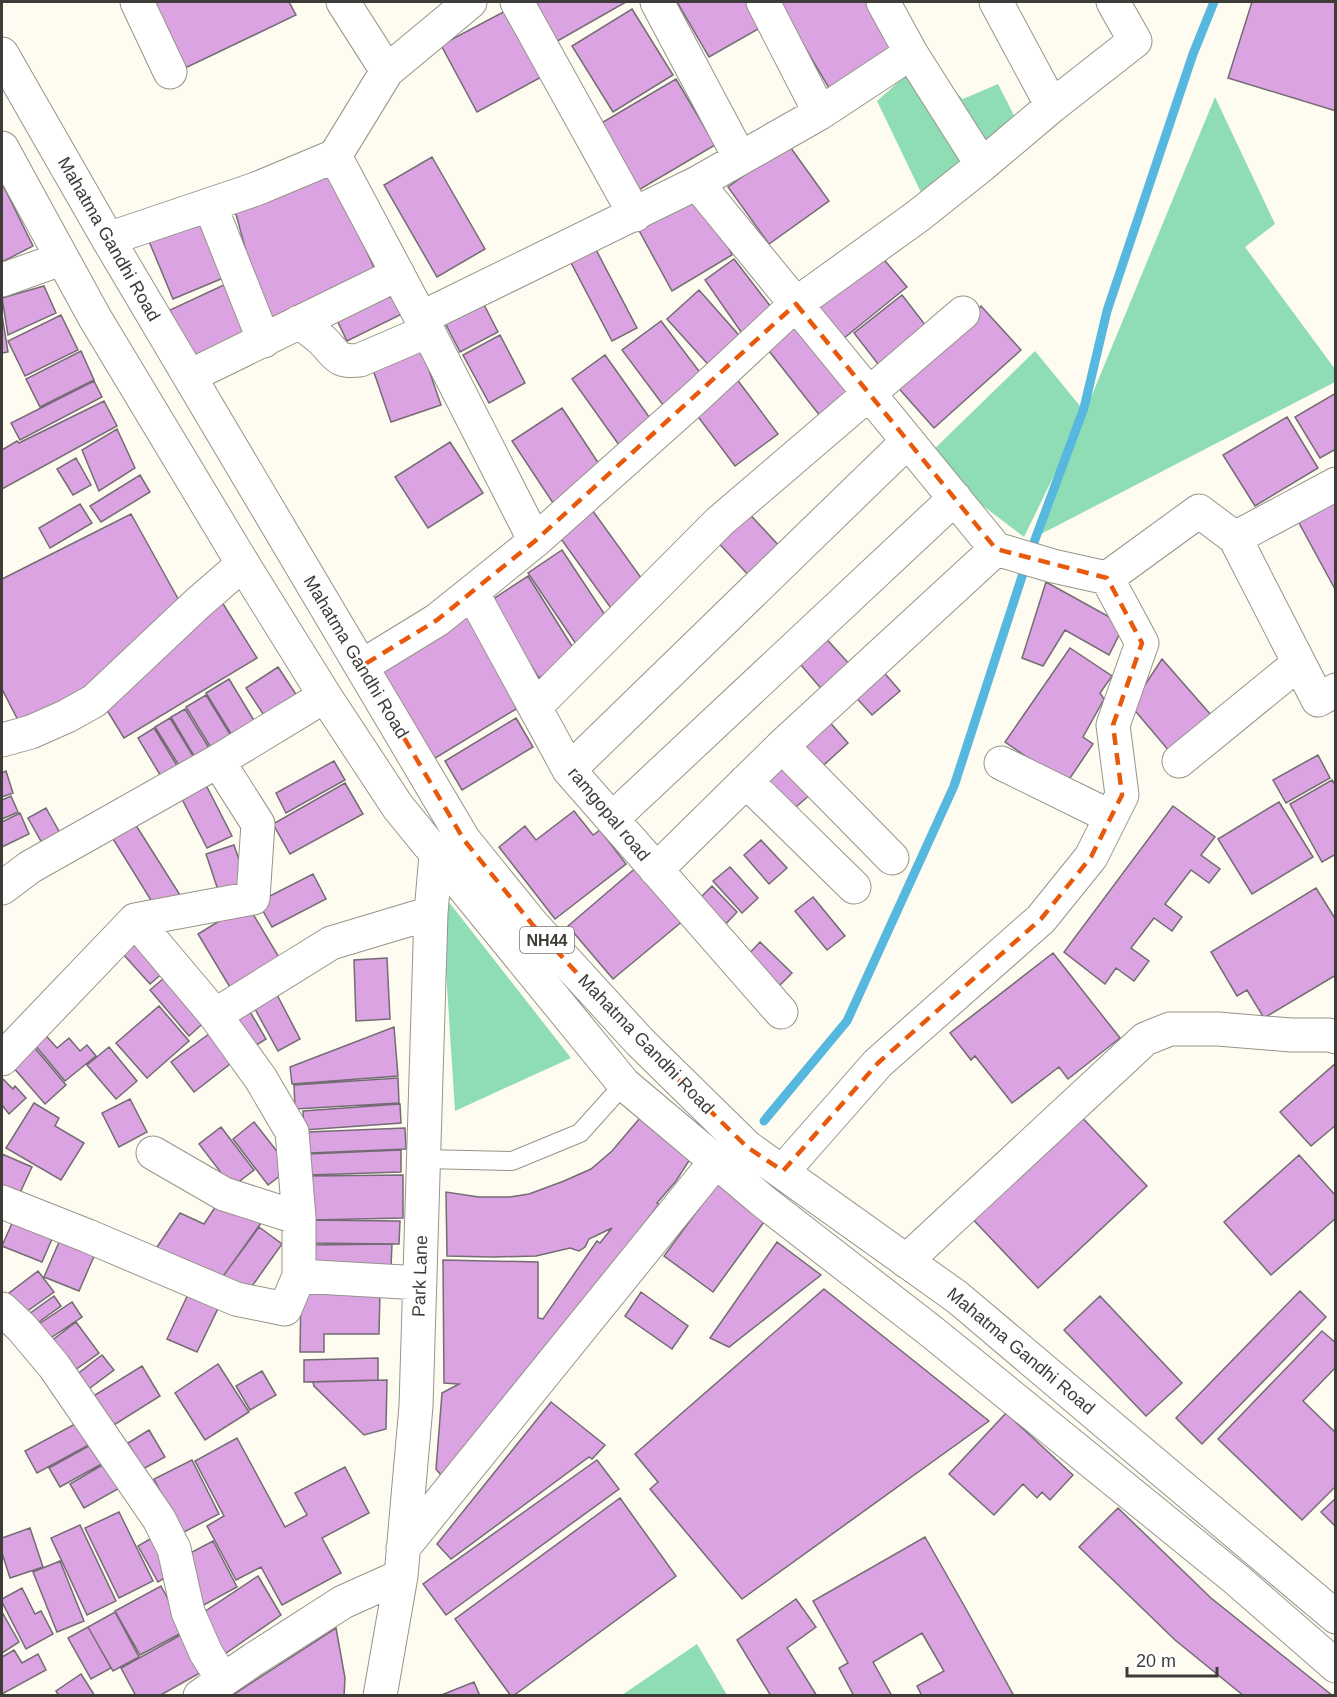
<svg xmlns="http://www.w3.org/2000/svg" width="1337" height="1697" font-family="Helvetica,sans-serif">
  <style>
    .green { fill: #8fddb4 }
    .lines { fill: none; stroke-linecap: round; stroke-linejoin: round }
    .stream { stroke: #56b7df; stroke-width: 9 }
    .building { fill: #dca3e2; stroke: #736c73; stroke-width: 1.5 }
    .service-casing { stroke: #96948a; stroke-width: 20 }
    .minor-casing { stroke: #96948a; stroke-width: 35 }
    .trunk-casing { stroke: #96948a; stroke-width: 35 }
    .service { stroke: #fff; stroke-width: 18 }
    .minor { stroke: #fff; stroke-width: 33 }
    .trunk { stroke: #fff; stroke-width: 33 }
    .marked { fill: none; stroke: #e8590c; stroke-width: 4.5; stroke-dasharray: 12 8; stroke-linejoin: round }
    .labels { text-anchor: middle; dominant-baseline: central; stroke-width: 4.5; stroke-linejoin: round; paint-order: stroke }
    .shield { fill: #fff; stroke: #777674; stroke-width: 1.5 }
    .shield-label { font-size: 16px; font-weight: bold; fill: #3d3c38 }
    .street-label { font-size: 18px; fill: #3d3c38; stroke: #fff }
  </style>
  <rect width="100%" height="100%" fill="#fefbf1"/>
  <path class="green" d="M921,62L963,99L998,84L1022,131L929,209L877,101Z
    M1215,97L1275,224L1245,247L1335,369V382L1041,534L1081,420L1024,537L923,460L1035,351L1085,412Z
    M441,892L571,1058L455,1111Z
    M697,1644L727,1695H622Z"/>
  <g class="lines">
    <path class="stream" d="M764,1121L847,1021L954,786L1027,561L1084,408L1107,311L1193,54L1214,2"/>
  </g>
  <path class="building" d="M149,2H289L296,15L181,70Z
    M530,2H626L554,43Z
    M677,2H755L767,24L709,57Z
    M778,2H873L900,46L829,88Z
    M1252,2H1336V111L1228,78Z
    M509,9L545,75L477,112L441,45Z
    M632,9L673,75L613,112L572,46Z
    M676,79L715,145L637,191L598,125Z
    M788,144L829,201L769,244L728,187Z
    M432,157L485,249L437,277L384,185Z
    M327,164L376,272L265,321L234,207Z
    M2,183L33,246L2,262Z
    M700,191L732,255L672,291L636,225Z
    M201,212L228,276L173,299L146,234Z
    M593,244L637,328L612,341L568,257Z
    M876,250L907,287L838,343L808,305Z
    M734,259L771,307L748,342L705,280Z
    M226,284L251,337L195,363L170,310Z
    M390,284L404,313L347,341L333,312Z
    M44,286L56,313L8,335L2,298Z
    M699,290L745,342L714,371L667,319Z
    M479,295L498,332L460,352L441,315Z
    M902,295L933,335L885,373L854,333Z
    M981,306L1021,350L934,428L894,383Z
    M2,315L8,352L2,353Z
    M61,315L78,350L25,376L8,341Z
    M802,318L861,392L824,421L766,347Z
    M661,321L708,383L669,413L622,350Z
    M500,335L525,383L489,403L463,355Z
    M419,341L441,405L391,422L369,358Z
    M81,351L94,380L40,407L26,379Z
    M605,355L652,421L619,445L572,379Z
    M733,374L778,434L735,466L690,406Z
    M94,381L102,397L20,440L11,423Z
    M1336,393V449L1320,458L1295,417Z
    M104,401L117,426L2,489V449V450L17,441L19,443Z
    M562,408L603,470L553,503L512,441Z
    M1287,417L1318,468L1255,506L1223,455Z
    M117,429L135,468L99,491L82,450Z
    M450,442L483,493L428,528L395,477Z
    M76,458L91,485L73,495L57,469Z
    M140,475L150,492L101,522L90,506Z
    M1336,501V591L1298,521Z
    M80,504L92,523L50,548L39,528Z
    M590,507L647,586L613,611L556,532Z
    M743,507L783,550L752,579L712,536Z
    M131,514L186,613L137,658L23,730L2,689V579Z
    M562,550L609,621L576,644L528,573Z
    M528,576L577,654L539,678L490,601Z
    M1046,582L1124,625L1109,655L1065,630L1043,666L1022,658Z
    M215,591L257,658L124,738L102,702Z
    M462,609L521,706L432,760L372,664Z
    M821,633L852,667L824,692L795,658Z
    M1070,648L1112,676L1100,693L1104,699L1083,737L1093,744L1066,784L1005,742Z
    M1162,659L1211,715L1170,752L1131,706Z
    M278,667L303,705L271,726L246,688Z
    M880,668L900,691L872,715L852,693Z
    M229,679L261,732L238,745L206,693Z
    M206,695L236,744L216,756L186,707Z
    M185,709L214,756L200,766L171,717Z
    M170,718L199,766L185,775L155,727Z
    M516,718L533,747L462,790L445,761Z
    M826,718L848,743L815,773L792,748Z
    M154,728L184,777L168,788L138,738Z
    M1318,755L1330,778L1286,803L1273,780Z
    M782,758L811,794L790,812L761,775Z
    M334,761L345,780L286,813L276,793Z
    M6,771L13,793L2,797V773Z
    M1332,780L1336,786V854L1322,862L1290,804Z
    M345,783L363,814L290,854L273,824Z
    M206,785L232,836L207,848L181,797Z
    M11,796L18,812L2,819V800Z
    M1279,802L1313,857L1252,894L1218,839Z
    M1173,806L1215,837L1201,855L1220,869L1209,883L1191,870L1165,904L1182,917L1172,931L1154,918L1131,948L1149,961L1134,981L1116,968L1105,984L1064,952Z
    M46,808L65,842L47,852L28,818Z
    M574,811L593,835L600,830L626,864L555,919L499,847L525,826L536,840Z
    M20,813L29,834L2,847V822Z
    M132,819L180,895L157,910L110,834Z
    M761,840L787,868L769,884L744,855Z
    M234,845L250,892L222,902L206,854Z
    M638,866L684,920L613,979L568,926Z
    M730,867L758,898L742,913L713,881Z
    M313,874L326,899L272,927L258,902Z
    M712,886L737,912L721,929L696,902Z
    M1316,888L1336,920V975L1264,1018L1247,990L1237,996L1211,952Z
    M813,897L845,936L827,950L795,911Z
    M247,904L283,964L234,994L198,934Z
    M130,931L165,971L150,984L115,945Z
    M760,942L792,973L776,989L744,959Z
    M1053,953L1120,1038L1068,1079L1059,1067L1012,1103L975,1056L971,1060L950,1033Z
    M387,958L390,1019L356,1021L354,960Z
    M171,972L210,1017L189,1036L150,990Z
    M273,987L300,1039L278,1051L250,1000Z
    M246,1005L266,1039L247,1051L226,1017Z
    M159,1006L189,1041L147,1078L116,1043Z
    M394,1027L398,1076L292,1084L290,1067Z
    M217,1028L239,1057L194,1092L171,1062Z
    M40,1029L57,1048L69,1038L80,1051L87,1045L96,1056L65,1081L29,1038Z
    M28,1040L66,1085L45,1104L6,1059Z
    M109,1047L137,1081L116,1099L87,1065Z
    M1336,1063V1125L1311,1146L1280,1112Z
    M2,1078L13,1089L15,1086L26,1098L9,1114L2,1105Z
    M398,1078L399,1103L295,1109L294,1085Z
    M130,1099L147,1132L119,1147L102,1113Z
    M34,1103L59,1118L55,1126L84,1143L61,1180L6,1148Z
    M400,1104L401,1123L304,1130L303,1111Z
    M1074,1109L1147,1186L1038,1288L965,1211Z
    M645,1112L694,1153L676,1181L657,1203L659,1204L533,1371L449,1485L436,1469L442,1393L459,1384L444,1383L443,1260L538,1262V1318L543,1319L597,1241L600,1243L612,1228L589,1239L585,1247L579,1251L570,1248L536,1256L493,1257L447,1256L446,1192L479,1197H510L529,1194L564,1181L591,1169L612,1151Z
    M254,1122L290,1168L268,1185L233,1139Z
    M221,1127L254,1170L232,1187L199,1144Z
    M405,1128L406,1149L309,1153L308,1132Z
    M401,1150V1172L308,1175V1154Z
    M2,1154L32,1167L18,1197L2,1190Z
    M1299,1155L1336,1196V1218L1271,1275L1224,1222Z
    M403,1175V1218L311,1220L310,1176Z
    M720,1180L769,1215L713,1292L664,1256Z
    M218,1203L238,1210L261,1223L219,1282L155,1250L180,1213L204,1224Z
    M16,1214L56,1230L42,1262L2,1246Z
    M308,1220L400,1221L399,1244L308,1243Z
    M259,1227L282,1244L245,1296L221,1279Z
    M63,1233L98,1247L79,1291L44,1277Z
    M777,1242L821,1275L729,1347L710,1338Z
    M392,1244L391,1267L306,1268V1245Z
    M38,1271L54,1292L19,1317L4,1297Z
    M192,1286L222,1300L197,1352L167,1339Z
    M824,1289L989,1421L742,1599L650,1489L658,1482L635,1454Z
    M301,1291L380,1292L379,1334H324V1352H300Z
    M1300,1291L1326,1317L1202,1444L1176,1418Z
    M641,1292L688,1326L672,1349L625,1316Z
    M54,1296L61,1306L29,1329L22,1319Z
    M1100,1296L1182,1383L1146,1416L1064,1330Z
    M72,1302L82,1317L40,1345L30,1330Z
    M76,1322L99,1353L68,1375L46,1345Z
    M1322,1331L1336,1343V1367L1303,1401L1336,1433V1486L1302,1520L1218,1439Z
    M102,1355L114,1370L82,1394L71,1379Z
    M378,1358V1380L304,1382V1360Z
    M218,1364L249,1412L205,1440L175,1393Z
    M142,1366L160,1396L106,1430L87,1400Z
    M262,1371L276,1395L250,1410L236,1386Z
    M387,1380L386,1429L364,1435L314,1386L313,1382Z
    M551,1402L605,1445L592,1459L589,1457L451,1559L437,1544Z
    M1006,1413L1073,1475L1050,1500L1042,1492L1037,1498L1023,1484L994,1515L949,1474Z
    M86,1418L98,1440L37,1473L25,1451Z
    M149,1430L165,1457L143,1469L128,1443Z
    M237,1438L285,1527L307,1515L295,1493L345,1467L369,1513L322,1538L341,1573L282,1605L261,1567L236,1580L207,1526L224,1516L195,1461Z
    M96,1442L107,1461L60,1487L49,1468Z
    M192,1460L219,1514L182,1533L154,1479Z
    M597,1460L619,1489L446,1615L423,1584Z
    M109,1461L123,1486L84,1508L70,1484Z
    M620,1498L676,1576L513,1696H511L455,1619Z
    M1336,1498V1527L1321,1512Z
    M1118,1508L1211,1598L1333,1696H1244L1175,1640L1079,1547Z
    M119,1512L153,1581L119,1598L85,1528Z
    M80,1525L116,1601L87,1615L51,1538Z
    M30,1528L43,1567L10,1578L2,1553V1538Z
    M157,1535L178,1570L158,1582L138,1546Z
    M925,1537L966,1609L1014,1696H922L917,1686L944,1671L922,1633L873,1662L892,1696H854L839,1668L848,1663L813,1601Z
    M213,1541L237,1587L202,1606L177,1560Z
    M60,1561L84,1621L57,1632L33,1572Z
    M258,1576L281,1615L222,1656L198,1616Z
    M161,1586L185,1631L140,1655L115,1611Z
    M22,1588L35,1614L41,1611L53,1634L26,1649L2,1602V1599Z
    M796,1599L816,1627L787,1648L817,1696H771L737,1640Z
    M2,1612L19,1642L2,1653Z
    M115,1612L139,1657L113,1671L88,1627Z
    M88,1627L111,1668L91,1679L68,1638Z
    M336,1628L345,1678L344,1696H231Z
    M186,1632L207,1669L159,1696H136L121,1668Z
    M14,1650L22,1663L38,1654L46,1670L2,1694V1657Z
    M81,1674L95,1696H59L56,1691Z
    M474,1682L480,1696H439Z"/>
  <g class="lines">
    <g class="service-casing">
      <path id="service" d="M424,1159L512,1161L580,1133L624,1084"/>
    </g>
    <g class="minor-casing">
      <path id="minor" d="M137,2L170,72
        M343,2L387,71
        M517,2L635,215
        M657,2L740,158
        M763,2L820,113
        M883,2L911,53L982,165
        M996,2L1052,106
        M335,156L428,331L535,541
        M697,183L996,549
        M210,205L264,341
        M108,239L256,189L335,156L387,71L470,2
        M2,280L61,259
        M421,318L697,183L820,113L911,53
        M299,322C307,328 316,334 323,341C337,355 337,363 360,360L428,331
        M190,376L398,274
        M1235,538L1318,700L1336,690
        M472,592L569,770L781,1012
        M362,666L437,620L472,592L535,541L694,399L796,304L918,216L982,165L1052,106L1135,41L1113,2
        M535,707L719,522L963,313
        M2,740L31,732L67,716L94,701L198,603L243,564
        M782,746L892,858
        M1179,761L1299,663
        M1001,763L1111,817
        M569,770L908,441
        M746,781L854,887
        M612,819L955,498
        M656,870L782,746L996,549L1053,566L1107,578L1199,511L1235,538L1336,484
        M2,888L30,867L218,761L325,696
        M215,1015L331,943L431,913
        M2,1059L135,920L253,898L258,824L218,761
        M153,1153L224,1194L299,1218
        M783,1171L878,1063L1041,919L1091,857L1122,795L1113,725L1142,643L1107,578
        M2,1202L88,1236L236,1299L285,1309L299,1276V1218L292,1132L261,1079L215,1015L135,920
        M906,1261L1145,1039L1170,1029H1218L1291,1035H1329L1336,1037
        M299,1276L420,1283
        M2,1309L22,1328L54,1366L159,1519L174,1549L188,1612L206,1653L223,1680
        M403,1548L716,1161
        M200,1696L254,1659L343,1602L401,1576
        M380,1696L401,1576L416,1406L431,913L436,855"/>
    </g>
    <g class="trunk-casing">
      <path id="trunk" d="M2,54L108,239L464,840L532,924L640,1042L747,1147L957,1297L1336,1617
        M2,148L95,318L243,564L325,696L398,807L624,1084L763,1201L932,1332L1236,1579L1336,1666"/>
    </g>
    <use href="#service" class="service"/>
    <use href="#minor" class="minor"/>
    <use href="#trunk" class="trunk"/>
  </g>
  <path class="marked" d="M796,304L996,549L1107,578L1142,643L1113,725L1122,795L1091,857L1041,919L878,1063L783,1171L747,1147L640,1042L532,924L464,840L362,666L437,620L535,541Z"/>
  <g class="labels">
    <rect class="shield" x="520" y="927" width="54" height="26" rx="4.5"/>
    <g class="shield-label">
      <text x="547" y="940">NH44</text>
    </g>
    <g class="street-label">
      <text transform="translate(109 239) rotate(60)">Mahatma Gandhi Road</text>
      <text transform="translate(356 657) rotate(59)">Mahatma Gandhi Road</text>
      <text transform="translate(609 814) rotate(50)">ramgopal road</text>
      <text transform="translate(646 1044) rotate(46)">Mahatma Gandhi Road</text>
      <text transform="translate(420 1276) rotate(-88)">Park Lane</text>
      <text transform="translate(1021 1351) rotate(40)">Mahatma Gandhi Road</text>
    </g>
  </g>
  <rect width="1337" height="1697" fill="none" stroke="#3d3c38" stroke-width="6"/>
  <path d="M1127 1667v9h90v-9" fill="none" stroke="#3d3c38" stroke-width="3"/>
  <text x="1136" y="1667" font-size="18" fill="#3d3c38" stroke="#ffffff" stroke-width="4.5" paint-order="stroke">20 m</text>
</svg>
